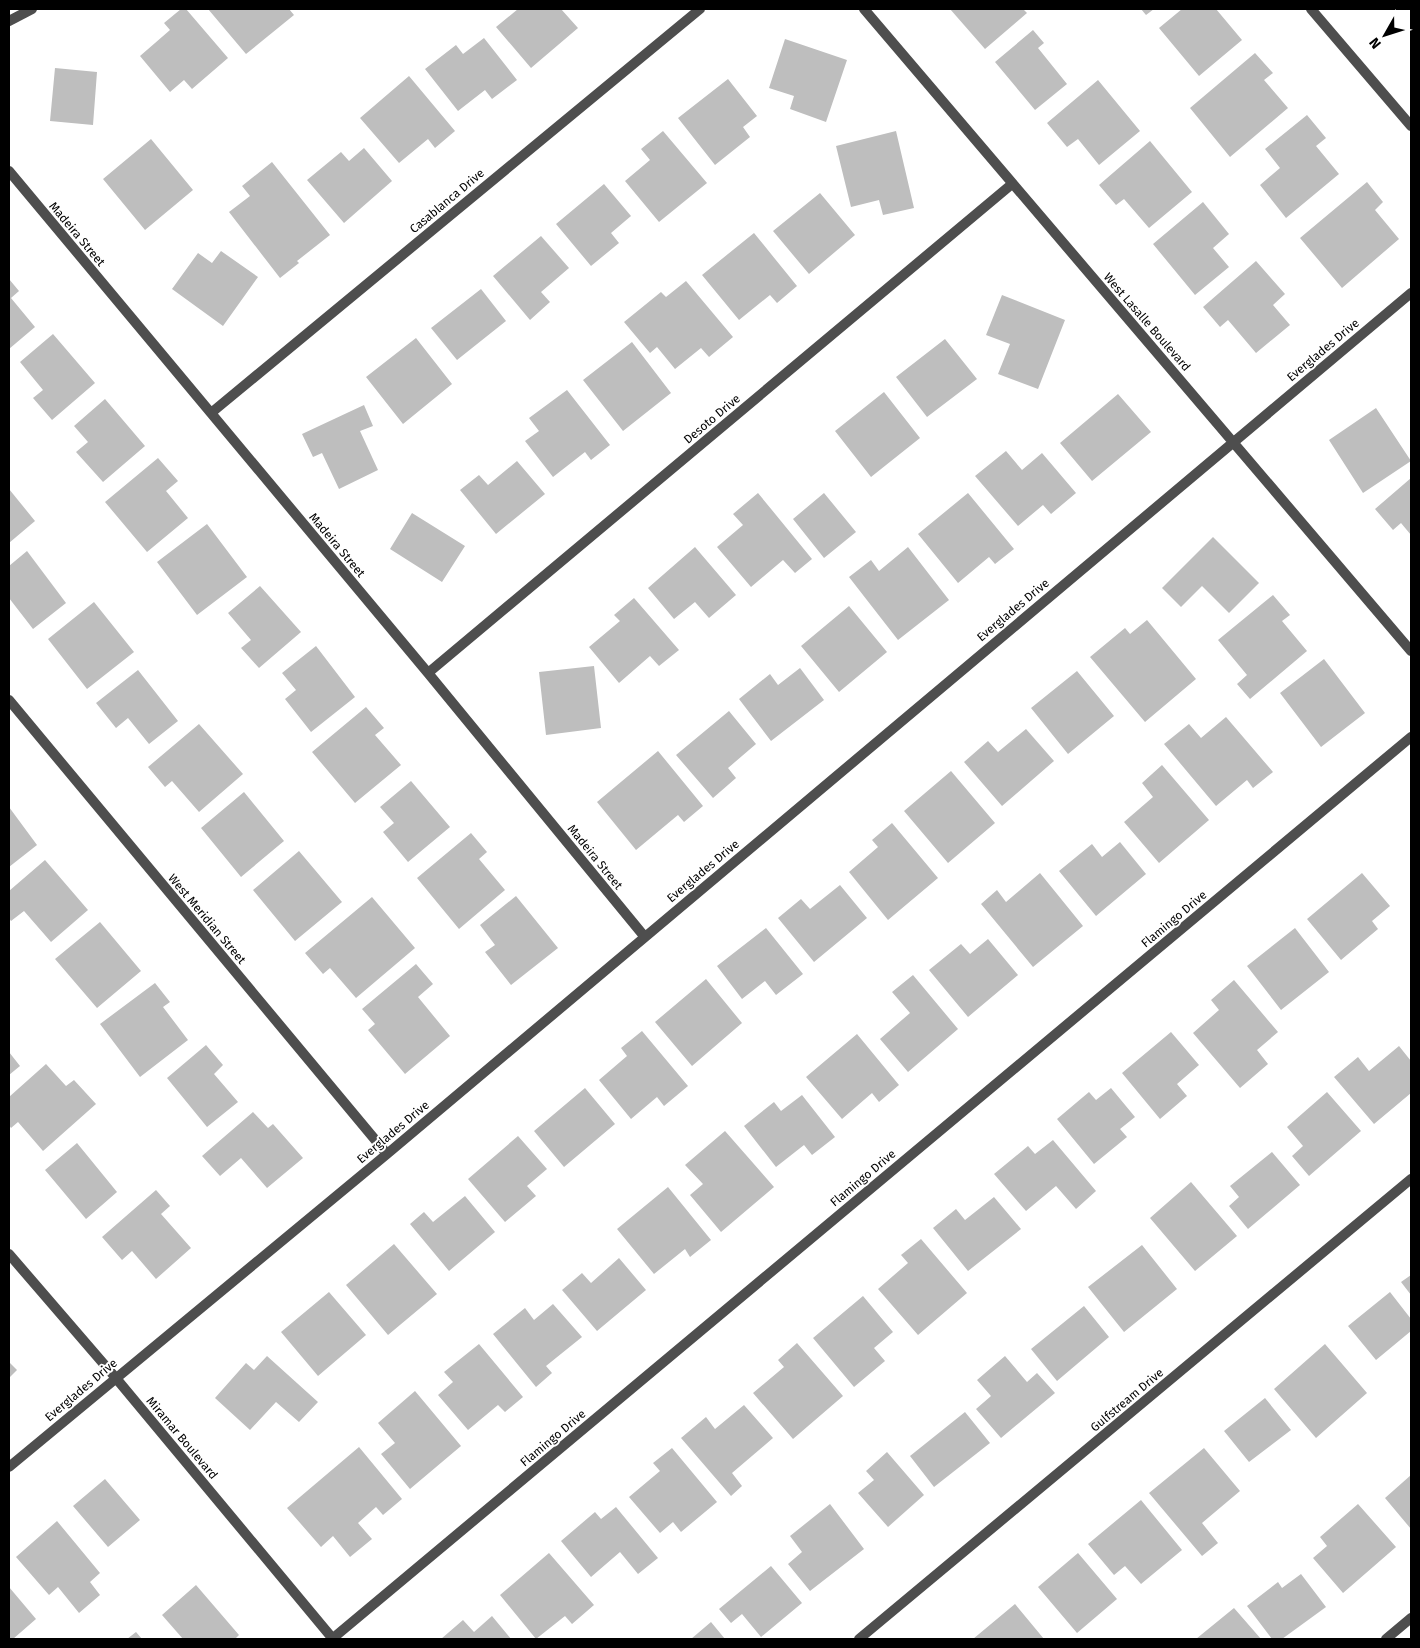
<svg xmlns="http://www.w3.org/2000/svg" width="1420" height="1648" font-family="'Fira Sans',sans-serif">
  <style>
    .building { fill: #bebebe }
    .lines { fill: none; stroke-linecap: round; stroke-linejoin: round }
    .street { stroke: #4e4e4e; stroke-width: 10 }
    .labels { text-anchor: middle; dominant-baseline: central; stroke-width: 4; stroke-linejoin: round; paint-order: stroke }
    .street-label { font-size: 12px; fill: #000; stroke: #fff }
  </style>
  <rect width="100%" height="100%" fill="#fff"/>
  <path class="building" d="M181,9H186L228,58L192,89L184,80L170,92L140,56L170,30L164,23Z
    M208,9H289L294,15L246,54Z
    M518,9H561L578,28L531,68L496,27Z
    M950,9H1023L1027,13L985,49Z
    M1141,9H1154L1146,15Z
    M1182,9H1216L1242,40L1199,76L1159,28Z
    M1033,30L1044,43L1038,48L1067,84L1035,110L995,62Z
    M484,38L517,80L492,99L485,90L458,111L425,69L456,45L463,54Z
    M785,39L847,60L826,122L790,109L794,96L769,88Z
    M1255,53L1273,73L1264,80L1288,108L1230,157L1190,108Z
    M55,68L97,72L93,125L50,121Z
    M409,76L455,131L435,148L428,139L399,163L360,118Z
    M728,79L757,116L743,127L750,137L715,165L678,118Z
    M1098,80L1140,131L1099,165L1078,139L1067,147L1047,123Z
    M1307,115L1326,138L1316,146L1339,174L1286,218L1260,185L1280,168L1265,149Z
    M663,131L707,183L659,222L625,181L650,160L641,149Z
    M896,131L914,208L883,215L879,200L851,207L836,146Z
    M151,139L193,190L145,230L103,179Z
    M1150,141L1192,192L1149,228L1124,199L1116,205L1099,185Z
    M364,148L392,181L344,223L307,180L341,152L349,161Z
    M272,162L330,235L297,261L299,263L280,278L229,212L250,196L242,186Z
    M1367,182L1383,202L1375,210L1399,239L1342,288L1300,238Z
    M604,184L631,216L611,233L619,243L591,266L556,224Z
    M820,193L855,235L809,274L773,231Z
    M1203,202L1229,234L1213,248L1229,267L1195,295L1153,244Z
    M754,233L797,286L777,303L770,295L739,320L702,275Z
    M541,236L569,268L541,292L550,302L530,320L493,276Z
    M221,251L258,277L223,326L172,289L198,253L212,263Z
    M1256,261L1285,294L1273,305L1290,325L1256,353L1228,320L1220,327L1203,307Z
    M9,279L19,291L11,298L35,327L9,349Z
    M686,281L733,337L709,357L701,348L675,369L657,347L650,353L624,322L661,292L666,297Z
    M481,289L506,321L457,360L431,328Z
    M1002,295L1065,320L1038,389L998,374L1010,344L986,335Z
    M53,334L95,383L52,420L33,398L43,390L20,362Z
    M416,338L452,384L403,424L366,377Z
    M945,339L977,379L927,417L896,377Z
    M632,342L671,393L623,431L583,380Z
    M567,390L610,445L591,460L585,452L553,477L525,441L539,431L529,418Z
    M884,392L920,438L871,477L835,431Z
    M1118,394L1151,432L1092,481L1060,443Z
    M105,399L145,446L103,482L76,452L88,442L74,426Z
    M364,405L373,426L360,431L378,470L339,489L322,453L313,457L302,434Z
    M1376,408L1411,461L1363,493L1329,440Z
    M1006,451L1022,470L1042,453L1076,493L1051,514L1043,505L1018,526L975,476Z
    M158,458L178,481L166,491L188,518L147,552L105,502Z
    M517,461L545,494L496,534L460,490L479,475L488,485Z
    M1411,478V535L1401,523L1393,530L1375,509Z
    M9,489L35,521L9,543Z
    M758,493L812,559L795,573L783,560L751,587L717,547L743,525L733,514Z
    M824,493L856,532L824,558L793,519Z
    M968,493L1014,549L995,564L989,557L958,583L918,534Z
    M412,513L465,546L442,582L390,549Z
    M207,524L247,577L197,615L157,562Z
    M1213,537L1259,583L1229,613L1202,586L1181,607L1162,588Z
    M695,547L736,595L709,618L695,602L674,619L648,588Z
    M908,547L949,600L898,640L849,577L871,560L879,571Z
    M27,551L66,603L33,629L9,598V566Z
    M260,586L301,632L259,668L241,648L251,640L228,613Z
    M1273,595L1290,615L1282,621L1307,651L1250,699L1237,684L1247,675L1218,640Z
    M634,598L679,650L659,666L650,656L619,683L589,647L620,621L614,615Z
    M94,602L134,652L87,689L48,639Z
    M849,606L887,652L839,692L801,646Z
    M1147,620L1196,679L1145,722L1090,657L1125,628L1130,634Z
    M316,646L355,697L311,732L285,699L296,690L282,673Z
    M1324,659L1365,713L1321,747L1280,693Z
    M594,666L601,728L546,735L539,672Z
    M800,668L824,700L771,741L739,699L770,674L778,685Z
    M138,670L178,721L149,744L128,718L116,728L96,703Z
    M1077,671L1114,716L1068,754L1031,708Z
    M366,707L384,728L375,735L401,765L355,803L312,752Z
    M729,711L756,744L728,768L736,778L713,798L676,755Z
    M1226,717L1273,772L1253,788L1247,780L1216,806L1164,744L1189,724L1201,738Z
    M199,724L243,774L199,812L172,781L165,787L148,767Z
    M1026,729L1054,761L1002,806L964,762L988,741L998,752Z
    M658,751L703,806L684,822L678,815L636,850L597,802Z
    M1162,765L1209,820L1159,863L1124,822L1153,797L1142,783Z
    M951,771L995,823L948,863L904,811Z
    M411,781L450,827L408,862L383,832L394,823L380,807Z
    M244,792L284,841L241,877L201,828Z
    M9,807L37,845L9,867Z
    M892,823L938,878L888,920L849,872L878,847L872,840Z
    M471,833L487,852L479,859L505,890L459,929L417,878Z
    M1120,842L1146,874L1096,916L1059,871L1092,844L1102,857Z
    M299,851L342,902L295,941L253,890Z
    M45,860L88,910L51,942L24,911L11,921L9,918V891Z
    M1040,873L1083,926L1033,967L981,904L997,890L1006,902Z
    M1362,873L1390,906L1372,921L1378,929L1341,960L1307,919Z
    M840,885L867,918L814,962L778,918L801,899L810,909Z
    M516,896L558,948L511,985L485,952L495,945L480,925Z
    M372,897L415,948L356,998L330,968L323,974L305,953Z
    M100,922L141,971L97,1008L55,959Z
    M766,928L803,974L776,995L765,981L742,999L717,966Z
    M1295,928L1329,972L1281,1010L1247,966Z
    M988,939L1018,975L968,1017L929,970L961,944L970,954Z
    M416,964L433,984L418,997L450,1036L405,1074L368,1030L375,1024L362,1009Z
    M913,975L958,1029L908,1072L880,1039L910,1013L892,992Z
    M706,979L742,1023L692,1066L655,1022Z
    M1234,980L1278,1032L1257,1050L1268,1064L1240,1088L1193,1033L1219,1010L1211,1000Z
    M155,983L170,1002L163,1007L188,1040L140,1077L100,1024Z
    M642,1031L688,1086L664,1106L657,1097L631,1119L599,1080L627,1056L621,1048Z
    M1171,1032L1199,1065L1177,1084L1187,1096L1160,1119L1122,1073Z
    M857,1034L899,1085L879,1102L872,1093L842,1119L806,1077Z
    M206,1045L223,1065L214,1074L238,1102L207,1127L167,1078Z
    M1399,1046L1411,1061V1093L1374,1124L1334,1077L1358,1057L1369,1071Z
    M9,1052L20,1066L9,1075Z
    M46,1064L66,1086L74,1080L96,1104L43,1151L18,1122L11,1128L9,1125V1097Z
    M585,1088L615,1124L564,1167L534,1131Z
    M1111,1088L1135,1117L1120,1129L1127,1137L1094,1164L1057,1119L1089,1092L1096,1100Z
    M1327,1092L1361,1131L1309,1176L1292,1156L1303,1146L1287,1127Z
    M802,1095L835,1137L812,1155L804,1145L776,1167L744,1126L774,1102L781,1111Z
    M253,1112L268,1128L273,1124L303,1158L267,1188L241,1158L220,1176L202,1156Z
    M725,1131L774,1187L721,1232L690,1195L703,1184L685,1165Z
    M518,1136L547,1169L527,1186L536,1196L505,1222L468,1179Z
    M1053,1140L1096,1191L1076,1209L1056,1186L1026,1211L994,1174L1028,1146L1035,1154Z
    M77,1143L117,1192L86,1219L45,1170Z
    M1272,1152L1300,1185L1248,1229L1229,1206L1239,1197L1230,1186Z
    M1191,1182L1237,1236L1195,1271L1150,1218Z
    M668,1187L711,1240L690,1257L685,1249L654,1274L617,1229Z
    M156,1190L170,1206L161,1214L191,1248L156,1279L132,1251L122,1260L102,1237Z
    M465,1196L495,1232L449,1271L410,1224L424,1212L433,1222Z
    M994,1197L1021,1229L968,1271L933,1228L956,1209L965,1220Z
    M921,1239L967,1293L918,1335L878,1289L908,1263L901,1255Z
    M394,1244L437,1294L388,1335L346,1285Z
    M1142,1245L1177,1289L1124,1332L1088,1287Z
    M619,1258L646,1290L597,1331L562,1290L582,1273L591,1283Z
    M1411,1275V1295L1401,1282Z
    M329,1292L366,1335L318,1376L281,1332Z
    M1390,1292L1411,1319V1331L1376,1360L1348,1326Z
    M863,1296L893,1332L874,1348L885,1361L854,1387L813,1338Z
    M553,1304L582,1337L546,1366L552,1373L536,1387L493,1334L525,1308L534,1320Z
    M1084,1306L1109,1337L1057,1381L1031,1349Z
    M797,1343L843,1396L793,1439L753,1393L784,1367L778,1360Z
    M479,1344L523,1397L505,1412L498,1405L468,1430L438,1395L453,1382L444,1372Z
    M1325,1344L1367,1393L1316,1438L1274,1389Z
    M267,1356L318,1402L299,1422L276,1402L250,1430L215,1398L246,1363L254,1370Z
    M1005,1356L1027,1382L1037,1373L1055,1393L1001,1438L976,1409L991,1396L977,1380Z
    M9,1362L17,1370L9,1378Z
    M415,1391L461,1446L410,1489L381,1454L395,1443L378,1423Z
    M1265,1398L1291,1430L1249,1462L1224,1431Z
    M744,1405L773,1438L732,1473L742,1486L731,1496L681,1438L706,1417L715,1429Z
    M965,1412L990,1443L934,1487L910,1456Z
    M359,1447L402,1499L383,1515L376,1507L358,1523L372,1539L350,1557L333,1536L321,1547L287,1508Z
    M672,1448L717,1502L681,1532L673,1522L660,1533L629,1497L660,1471L653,1463Z
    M1204,1448L1240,1491L1202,1523L1218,1543L1202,1556L1149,1493Z
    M887,1452L924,1495L888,1527L858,1493L874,1480L866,1471Z
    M1411,1475V1529L1385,1498Z
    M105,1479L140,1520L108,1547L73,1506Z
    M1141,1500L1182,1550L1141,1584L1125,1566L1114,1575L1088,1544Z
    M830,1504L864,1549L810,1591L788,1564L802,1552L790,1536Z
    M1358,1504L1396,1547L1343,1593L1313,1558L1327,1546L1320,1537Z
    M616,1507L658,1558L638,1574L620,1552L591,1577L561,1541L595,1512L601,1519Z
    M57,1521L100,1573L90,1582L100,1595L79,1613L58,1587L49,1595L16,1557Z
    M549,1553L594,1605L572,1624L565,1616L536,1639L500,1595Z
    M1078,1553L1117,1599L1077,1633L1038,1587Z
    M771,1566L802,1603L761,1637L742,1614L731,1623L719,1609Z
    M1301,1574L1326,1607L1282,1639H1272L1247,1606L1278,1582L1282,1588Z
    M196,1585L239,1635L235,1639H183L162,1615Z
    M9,1587L36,1619L13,1639H9Z
    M1015,1604L1044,1639H973Z
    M1234,1608L1261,1639H1196Z
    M492,1616L511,1639H441L463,1620L474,1632Z
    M711,1622L725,1639H691Z
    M136,1632L142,1639H127Z"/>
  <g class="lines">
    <path class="street" d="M864,9C1045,224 1230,436 1411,651
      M1311,9L1411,126
      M9,21L32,9
      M9,171L428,673L644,936
      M211,413L700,9
      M428,673L1012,184
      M9,700L387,1154
      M9,1254L115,1377L333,1639
      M9,1467L387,1154L1411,293
      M332,1639L1411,737
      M859,1639L1411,1179
      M1386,1639L1411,1618"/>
  </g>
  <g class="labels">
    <g class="street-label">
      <text transform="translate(447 201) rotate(-40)">Casablanca Drive</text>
      <text transform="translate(77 234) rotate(50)">Madeira Street</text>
      <text transform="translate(1147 322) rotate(49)">West Lasalle Boulevard</text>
      <text transform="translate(1323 350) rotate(-40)">Everglades Drive</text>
      <text transform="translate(712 419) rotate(-40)">Desoto Drive</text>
      <text transform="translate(337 545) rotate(50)">Madeira Street</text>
      <text transform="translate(1013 610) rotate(-40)">Everglades Drive</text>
      <text transform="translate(595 857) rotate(51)">Madeira Street</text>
      <text transform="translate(703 871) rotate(-40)">Everglades Drive</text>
      <text transform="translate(207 919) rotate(50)">West Meridian Street</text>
      <text transform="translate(1174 919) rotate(-40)">Flamingo Drive</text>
      <text transform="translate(393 1132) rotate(-40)">Everglades Drive</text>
      <text transform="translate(863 1178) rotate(-40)">Flamingo Drive</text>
      <text transform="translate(81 1390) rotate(-40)">Everglades Drive</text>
      <text transform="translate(1127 1400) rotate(-40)">Gulfstream Drive</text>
      <text transform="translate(182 1438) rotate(50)">Miramar Boulevard</text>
      <text transform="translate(553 1438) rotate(-40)">Flamingo Drive</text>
    </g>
  </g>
  <rect width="1420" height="1648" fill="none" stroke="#000000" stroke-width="20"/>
  <g transform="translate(1385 35) rotate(231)" stroke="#ffffff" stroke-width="4" paint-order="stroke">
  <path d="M0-4L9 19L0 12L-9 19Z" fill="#000000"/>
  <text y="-8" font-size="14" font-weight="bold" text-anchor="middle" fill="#000000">N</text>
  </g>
</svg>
